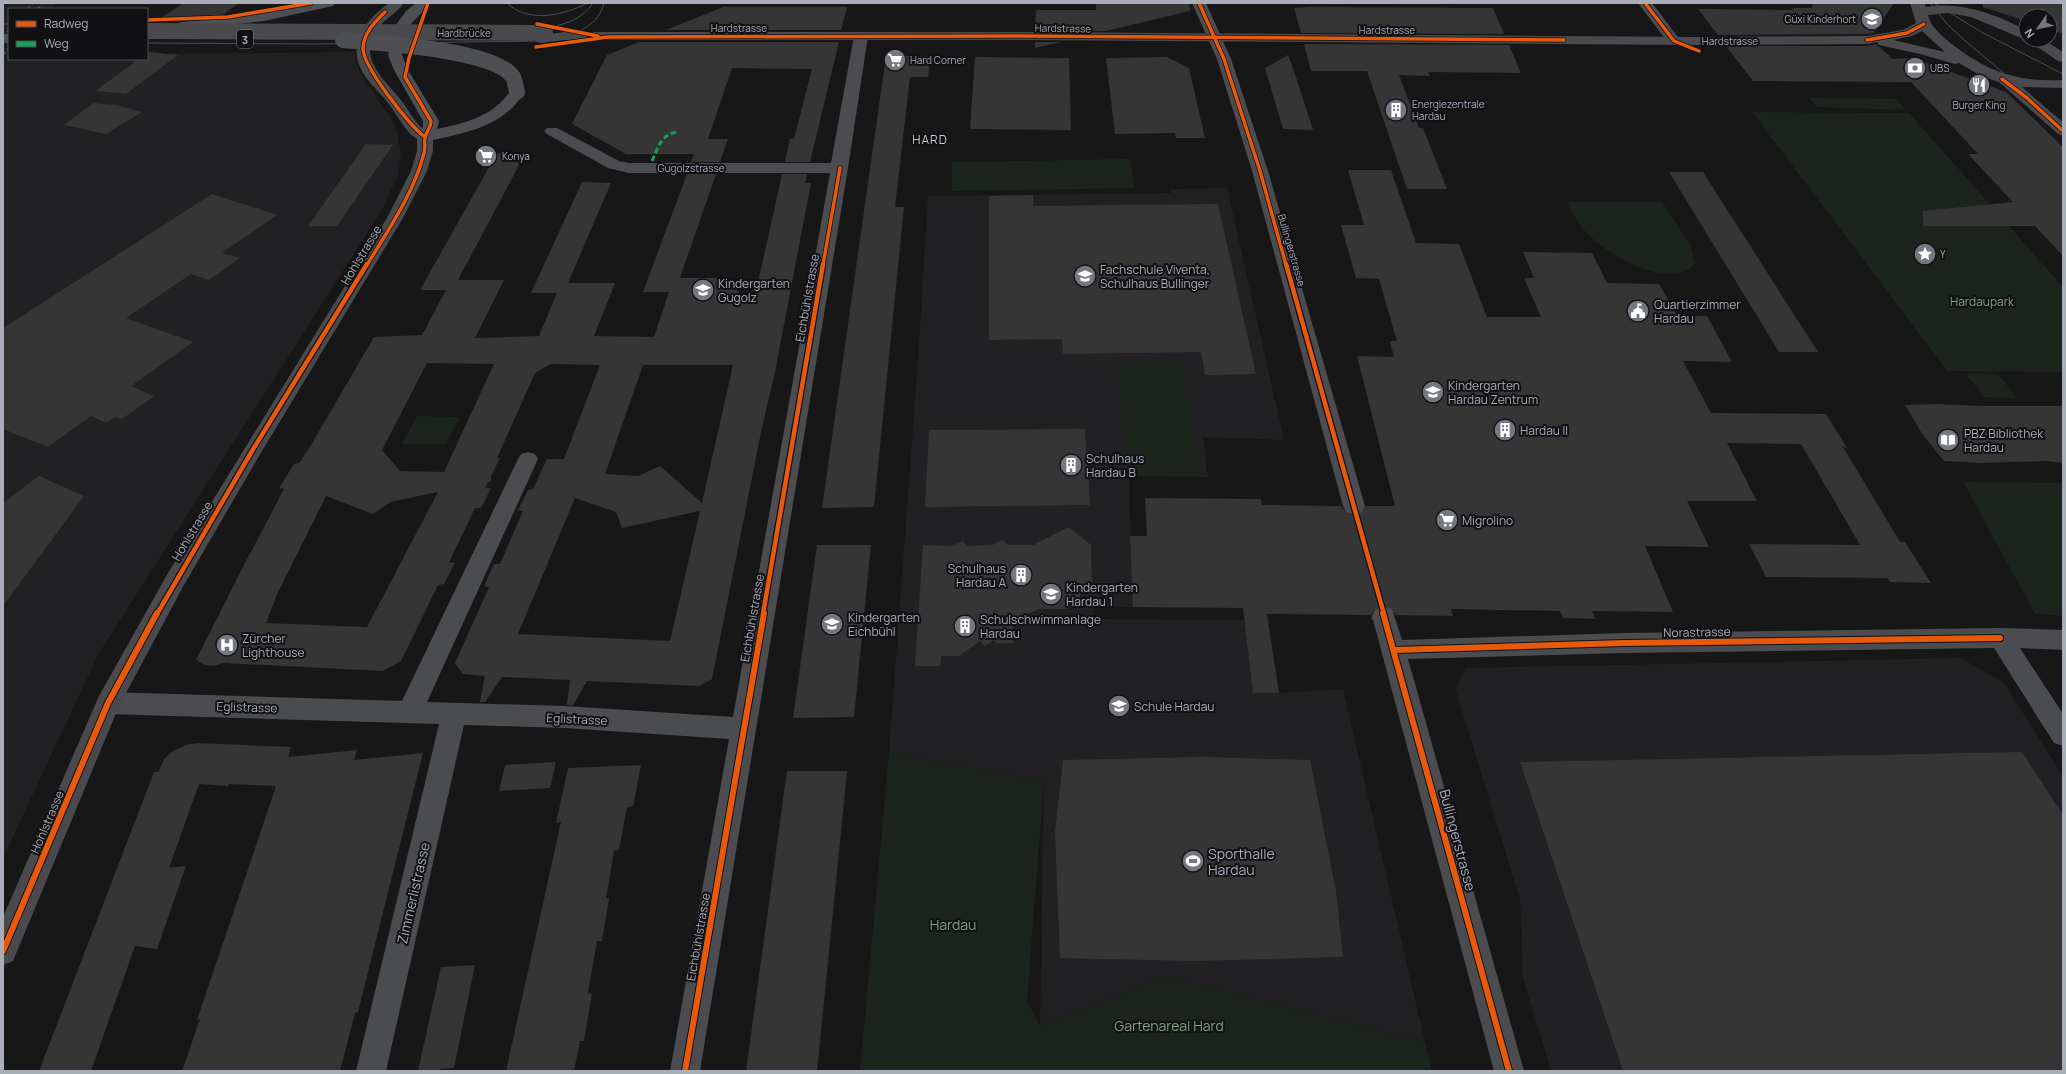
<svg xmlns="http://www.w3.org/2000/svg" width="2066" height="1074" font-family="Manrope,sans-serif">
  <style>
    .built { fill: #212123 }
    .green { fill: #1d241e }
    .building { fill: #353536; fill-rule: evenodd }
    .lines { fill: none; stroke-linecap: round; stroke-linejoin: round }
    .street-tunnel-far1 { stroke: #343537; stroke-width: 20; stroke-dasharray: 20 10; stroke-linecap: butt }
    .street-tunnel { stroke: #343537; stroke-width: 26; stroke-dasharray: 26 14; stroke-linecap: butt }
    .street { fill: #4b4c50; fill-rule: evenodd }
    .secondary { fill: #4a4a4e; fill-rule: evenodd }
    .primary { fill: #4d4f52; fill-rule: evenodd }
    .tram { stroke: #4b4c4f; stroke-width: 1 }
    .rail { stroke: #4b4c4f; stroke-width: 2; stroke-dasharray: 3.5 3; stroke-linecap: butt }
    .secondary-bridge { stroke: #4a4a4e; stroke-width: 16 }
    .primary-bridge { stroke: #4d4f52; stroke-width: 16 }
    .quiet { stroke: #1a9f57; stroke-width: 3; stroke-dasharray: 5.5 3; stroke-linecap: butt }
    .cycleway-far2-casing { stroke: #111113; stroke-width: 5 }
    .cycleway-far1-casing { stroke: #111113; stroke-width: 7 }
    .cycleway-casing { stroke: #111113; stroke-width: 8 }
    .cycleway-far2 { stroke: #e8590c; stroke-width: 3.5 }
    .cycleway-far1 { stroke: #e8590c; stroke-width: 4.5 }
    .cycleway { stroke: #e8590c; stroke-width: 6 }
    .labels { text-anchor: middle; dominant-baseline: central; stroke-width: 4; stroke-linejoin: round; paint-order: stroke }
    .far-poi-label { font-size: 10px; fill: #a8adb8; stroke: #111113; text-anchor: start }
    .far-street-label { font-size: 10px; fill: #a8adb8; stroke: #111113 }
    .shield { fill: #111113; stroke: #7b7e86; stroke-width: 1 }
    .shield-label { font-size: 11px; font-weight: bold; fill: #a8adb8 }
    .far-quarter-label { font-size: 12px; letter-spacing: 1px; fill: #c9ccd4; stroke: #111113 }
    .street-label { font-size: 12px; fill: #a8adb8; stroke: #111113 }
    .poi-label { font-size: 12px; fill: #a8adb8; stroke: #111113; text-anchor: start }
    .park-label { font-size: 12px; fill: #7fa381; stroke: #111113 }
    .near-street-label { font-size: 14px; fill: #a8adb8; stroke: #111113 }
    .near-poi-label { font-size: 14px; fill: #a8adb8; stroke: #111113; text-anchor: start }
    .near-park-label { font-size: 14px; fill: #7fa381; stroke: #111113 }
  </style>
  <rect width="100%" height="100%" fill="#171717"/>
  <path class="built" d="M3,3H56L51,9H9V59H147V54L354,52L358,67L365,81L391,118L398,135L401,155L398,175L383,208L99,653L3,858Z
    M1227,188L1284,440L1203,437L1208,477L1129,476L1133,607H1093V619L1244,620L1254,693H1279L1343,689L1425,1042L1165,976L1040,1026L1044,781L889,753L918,359L928,196L1171,193V189Z
    M1961,658L2003,682L2063,776V1071H1551L1523,978L1520,900L1455,688L1466,668Z"/>
  <path class="green" d="M1809,98L1896,99L1906,110L1817,107Z
    M1752,112L1909,113L2063,287V372L1947,371Z
    M1130,159L1134,188L952,191V162Z
    M1567,202H1662L1690,244L1695,264C1669,291 1610,256 1589,235C1579,225 1572,214 1567,202Z
    M1182,361L1200,476H1129L1116,363Z
    M1966,374H1998L2017,398L1984,397Z
    M417,416L460,417L446,444H402Z
    M1963,482L2063,483V616L2035,614Z
    M889,753L1044,781L1027,1001L1040,1026L1165,976L1425,1042L1432,1071H860Z"/>
  <path class="building" d="M184,3H239L221,16L177,22L157,20Z
    M1096,3H1189L1190,11L1106,31H1035L1036,10H1096Z
    M1813,3H1894L1874,33L1867,34L1718,35L1698,9L1794,10L1792,8H1812Z
    M1983,3H2063V34L2050,30V16H2026V21L1983,7Z
    M723,7H847L841,30H666Z
    M1311,7L1493,8L1504,34L1301,33L1294,8Z
    M639,42H839L810,162H785L790,139H794L812,69L732,68L708,139H728L720,162H691L694,154H626L572,124L607,55Z
    M1035,42H1061L1035,48Z
    M1304,44L1509,45L1521,73L1428,72L1430,76L1399,75L1419,128H1423L1447,189H1407L1367,71H1311Z
    M1876,44L1893,59L1913,58L2006,92L2063,147V256L2035,226H1923V211L2013,202L1968,154H1978L1911,82L1753,81L1726,46H1867Z
    M149,52L178,55L126,94L95,91L139,59H147V53Z
    M1288,55L1295,74L1313,130L1283,129L1265,68Z
    M886,56H931L928,77H910L895,207H904L874,507L822,508Z
    M975,57L1069,58L1071,130L970,129Z
    M1167,57L1189,68L1205,138H1176L1175,133L1115,134L1106,58Z
    M93,103L115,105L142,112L106,134L64,125Z
    M366,144L393,145L337,226H308Z
    M497,153H523L517,169L458,280H504L475,338L539,336L557,293H531L582,182L611,183L568,283H615L594,336L654,337L669,292H643L687,174H716L680,278H723L753,305L782,174H807L805,183H811L774,377L762,427L712,679L699,686L587,681L573,705H567L570,680L502,677L485,702H480L485,676L463,674L455,663L489,587L484,586L494,564H500L523,511L518,510L528,490L533,489L547,459H564L600,365L551,364L535,373L497,458H500L491,476V482H488L485,488H491L481,508H475L449,562L455,563L444,584L438,585L401,661L383,671L223,663L214,666L205,665L196,660L244,565L284,489L279,488L294,464L299,463L311,445L374,337L422,335L446,290H420ZM427,363L494,364L444,472L400,471L382,450ZM643,365H733L702,503L660,466L638,476L605,474ZM438,492L367,627L266,623L278,592L326,496L373,514L390,502ZM575,498L616,512L622,528L700,511L670,641L518,634Z
    M1348,170H1391L1416,243L1459,244L1487,317H1541L1524,278H1534L1523,252L1592,253L1607,283L1659,284L1677,316H1707L1732,362L1683,361L1711,413L1826,414L1847,448L1843,447L1900,542H1905L1931,583L1890,582L1887,578L1766,577L1749,544L1860,545L1801,444L1727,443L1757,501H1687L1709,547L1645,546L1673,612L1592,611L1595,619L1563,618L1560,611L1451,609L1453,616L1396,615L1392,608L1384,606L1376,608L1371,615L1267,614L1279,693H1253L1243,608L1133,607L1130,536H1147L1145,498L1261,499L1262,505L1341,506L1346,513L1354,515L1362,513L1366,506H1395L1357,356L1394,357L1390,341H1397L1379,279L1356,278L1341,225H1364Z
    M1669,172H1703L1818,352H1779Z
    M212,194L277,215L222,253L240,258L209,280L191,274L126,318L193,342L131,386L154,396L122,419L115,417L106,423L91,416L48,447L3,429V328Z
    M1033,195V206L1218,204L1256,374L1205,375L1201,352L1063,354L1062,339L989,340V196Z
    M1938,404L1983,406H2063V463L2047,461L1980,463L1944,461L1921,432L1905,405Z
    M1085,429L1090,505L925,507L929,430Z
    M39,476L84,496L3,606V503Z
    M1069,527L1091,545L1092,583L1080,592V599L1066,609H1038L1013,622V643H996L994,640L985,646L980,641L959,656H941L940,666H915L923,545L950,546L963,541L967,546L992,545L1003,540L1008,545H1033Z
    M817,545H871L854,717L793,718Z
    M197,743L291,747L288,757L357,750L354,760L423,753L358,1012L355,1013L340,1071H182L200,1019L197,1020L276,786L229,784L228,786L199,784L169,868L186,866L157,949L135,946L91,1071H39L154,772H158L165,758L173,751L186,745Z
    M2022,752L2063,815V1071H1623L1520,762Z
    M1202,757L1310,760L1336,891L1343,957L1194,961L1060,958L1055,832L1063,760Z
    M556,762L550,788L499,791L505,765Z
    M641,765L633,806L627,807L619,850L614,851L606,898H609L602,941H597L588,993L592,994L584,1041H580L574,1071H506L561,822L556,823L568,768Z
    M787,771H847L817,1071H746Z
    M475,965L454,1068L440,1069L439,1071H418L441,967Z"/>
  <g class="lines">
    <path class="street-tunnel-far1" d="M1354,506L1384,614"/>
    <path class="street-tunnel" d="M1383,613L1384,616"/>
    <path class="street" d="M1192,3H1206L1231,59L1268,171L1365,506L1362,512L1354,514L1346,512L1343,506L1252,171L1217,59Z
      M1638,3H1652L1681,41L1679,44H1669Z
      M861,32L866,33L868,36L848,168L700,1071H670L729,739L565,728L464,725L386,1071H356L439,724L108,714L99,710L96,703L99,696L108,692L402,701L518,459L521,454L528,452L535,454L538,459L427,702L565,706L733,717L830,173H629L608,168L547,134L544,131L547,128H557L619,161L629,163H831L854,36L856,33Z
      M1384,607L1392,609L1402,640L1624,633L2000,628L2063,630V650L2020,648L2063,714V746L2054,743L1994,648L1624,653L1408,659L1524,1071H1494L1372,616L1376,609Z"/>
    <path class="secondary" d="M389,3H404C396,15 381,20 374,34C360,61 386,81 401,100C408,109 413,119 421,127C425,131 430,133 433,137V151L427,171L403,218L259,456L184,585L119,706L13,961L3,965V917L99,696L168,573L387,218L411,171L417,151V139C404,131 398,115 388,103C382,95 374,88 368,80C344,49 361,24 389,3Z
      M1910,3H1924L1926,7C1961,1 1995,14 2026,30V40L1971,17L1949,13L1928,15C1931,28 1942,36 1953,45C1988,72 2018,82 2063,80V88L2022,87L2063,123V136L2058,134L1999,82L1981,76L1959,63L1955,64L1920,54L1879,45L1877,42L1867,44L1691,45L1022,40H564L541,43L536,42L534,39L536,36L564,32H1022L1691,37L1867,36L1903,30L1916,23ZM1922,31L1945,52L1893,40L1912,36Z
      M2027,40H2044L2063,52V62L2058,61Z"/>
    <path class="primary" d="M309,3H335L333,6L264,21L183,30L178,29L176,26L178,23L183,22L264,13Z
      M416,3H431L410,25L402,55L408,70L439,121L437,129C469,122 492,117 512,89H522L524,92C504,128 463,133 425,142L419,140L417,137L423,127V121L394,70L388,55L396,25L406,11Z
      M3,34H9V42H3Z"/>
    <path class="tram" d="M507,3C528,24 564,15 588,3
      M1930,3L1948,25L1963,39L2063,123
      M1934,3L1983,33L2063,74
      M3,24H9
      M147,25L532,29C555,27 579,24 593,3
      M3,42L9,43
      M147,43L317,44L540,41C565,37 597,32 604,3"/>
    <path class="rail" d="M27,9L33,3
      M38,9L43,3
      M3,37L9,30
      M3,55L9,47"/>
    <path class="secondary-bridge" d="M147,31L545,33"/>
    <path class="primary-bridge" d="M343,40C376,43 495,49 513,77C515,81 516,88 517,92"/>
    <path class="quiet" d="M652,161C658,148 661,134 677,132"/>
    <g class="cycleway-far2-casing">
      <path id="cycleway-far2" d="M1199,3L1224,59L1260,171L1286,265
        M1645,3L1674,41L1699,51
        M385,12C375,22 364,32 363,48C362,65 410,127 425,137
        M147,20L228,17L311,3
        M537,24L598,36
        M1867,40L1907,33L1924,24
        M536,47L608,37L1022,36L1564,40
        M2002,79L2027,98L2063,131
        M367,265C388,230 414,193 424,153C426,148 424,143 425,138C426,131 431,128 431,121L405,77L409,58L428,3
        M823,265L840,168"/>
    </g>
    <g class="cycleway-far1-casing">
      <path id="cycleway-far1" d="M1286,264L1384,614
        M157,614L252,451L367,264
        M763,614L823,264"/>
    </g>
    <g class="cycleway-casing">
      <path id="cycleway" d="M1383,613L1509,1071
        M1394,650L1624,643L2000,638
        M3,951L108,703L157,613
        M685,1071L764,613"/>
    </g>
    <use href="#cycleway-far2" class="cycleway-far2"/>
    <use href="#cycleway-far1" class="cycleway-far1"/>
    <use href="#cycleway" class="cycleway"/>
  </g>
  <defs>
    <g id="school-disc" transform="scale(1.15)"><circle r="9.5" fill="#757880" stroke="#111113"/><path d="M0-5L7-2L0 1L-7-2ZM-4 1L0 2.5L4 1V4Q0 6-4 4Z" fill="#fff"/></g>
    <g id="supermarket-disc" transform="scale(1.15)"><circle r="9.5" fill="#757880" stroke="#111113"/><path d="M-6-5.5h2.5l.6 2H6L4.5 2H-2.5L-4.4-4H-6ZM-1.5 3.2a1.3 1.3 0 1 0 .1 0ZM3 3.2a1.3 1.3 0 1 0 .1 0Z" fill="#fff"/></g>
    <g id="bank-disc" transform="scale(1.15)"><circle r="9.5" fill="#757880" stroke="#111113"/><path d="M-6-4H6V4H-6ZM0-2.3a2.3 2.3 0 1 0 0 4.6a2.3 2.3 0 1 0 0-4.6Z" fill="#fff"/></g>
    <g id="restaurant-disc" transform="scale(1.15)"><circle r="9.5" fill="#757880" stroke="#111113"/><path d="M-5-6h1v4h1v-4h1v4h1v-4h1v5L-1.5 .5V6h-2V.5L-5-1ZM5-6V6H3V1.5H1.5Q1.5-4 5-6Z" fill="#fff"/></g>
    <g id="building-disc" transform="scale(1.15)"><circle r="9.5" fill="#757880" stroke="#111113"/><path d="M-4-6H4V6H1V3H-1V6H-4ZM-2.5-4.3h1.7v1.8h-1.7ZM.8-4.3h1.7v1.8H.8ZM-2.5-1h1.7V.8h-1.7ZM.8-1h1.7V.8H.8Z" fill="#fff"/></g>
    <g id="sight-disc" transform="scale(1.15)"><circle r="9.5" fill="#757880" stroke="#111113"/><path d="M0-6L1.8-2.2L6-1.7L2.9 1.2L3.7 5.4L0 3.3L-3.7 5.4L-2.9 1.2L-6-1.7L-1.8-2.2Z" fill="#fff"/></g>
    <g id="civic-disc" transform="scale(1.15)"><circle r="9.5" fill="#757880" stroke="#111113"/><path d="M-.6-6.5H3V-4.5H.6V-3L4-1V1h2V6H-6V1h2V-1L-.6-3ZM-1.2 2.5V6h2.4V2.5Z" fill="#fff"/></g>
    <g id="library-disc" transform="scale(1.15)"><circle r="9.5" fill="#757880" stroke="#111113"/><path d="M-6-4Q-3-5.5-.7-3.5V5Q-3 3-6 4ZM6-4Q3-5.5 .7-3.5V5Q3 3 6 4Z" fill="#fff"/></g>
    <g id="hospital-disc" transform="scale(1.15)"><circle r="9.5" fill="#757880" stroke="#111113"/><path d="M-5-5h3v3.5h4V-5h3V5h-3V1.5h-4V5h-3Z" fill="#fff"/></g>
    <g id="stadium-disc" transform="scale(1.15)"><circle r="9.5" fill="#757880" stroke="#111113"/><path d="M0-5a6.5 5 0 1 0 0 10a6.5 5 0 1 0 0-10ZM-3.5-1.8h7v3.6h-7Z" fill="#fff"/></g>
  </defs>
  <g fill-rule="evenodd">
    <use href="#school-disc" x="1872" y="19"/>
    <use href="#supermarket-disc" x="895" y="60"/>
    <use href="#bank-disc" x="1915" y="68"/>
    <use href="#restaurant-disc" x="1979" y="85"/>
    <use href="#building-disc" x="1396" y="110"/>
    <use href="#supermarket-disc" x="486" y="156"/>
    <use href="#sight-disc" x="1925" y="254"/>
    <use href="#school-disc" x="1085" y="276"/>
    <use href="#school-disc" x="703" y="290"/>
    <use href="#civic-disc" x="1638" y="311"/>
    <use href="#school-disc" x="1433" y="392"/>
    <use href="#building-disc" x="1505" y="430"/>
    <use href="#library-disc" x="1948" y="440"/>
    <use href="#building-disc" x="1071" y="465"/>
    <use href="#supermarket-disc" x="1447" y="520"/>
    <use href="#building-disc" x="1021" y="575"/>
    <use href="#school-disc" x="1051" y="594"/>
    <use href="#school-disc" x="832" y="624"/>
    <use href="#building-disc" x="965" y="626"/>
    <use href="#hospital-disc" x="227" y="645"/>
    <use href="#school-disc" x="1119" y="706"/>
    <use href="#stadium-disc" x="1193" y="861"/>
  </g>
  <g class="labels">
    <g class="far-poi-label">
      <text x="1856" y="19" text-anchor="end">Güxi Kinderhort</text>
      <text x="910" y="60">Hard Corner</text>
      <text x="1930" y="68">UBS</text>
      <text x="1412" y="104">Energiezentrale<tspan x="1412" dy="12">Hardau</tspan></text>
      <text x="1979" y="105" text-anchor="middle">Burger King</text>
      <text x="502" y="156">Konya</text>
      <text x="1940" y="254">Y</text>
    </g>
    <g class="far-street-label">
      <text x="739" y="28">Hardstrasse</text>
      <text transform="translate(1063 28) rotate(1)">Hardstrasse</text>
      <text x="1387" y="30">Hardstrasse</text>
      <text x="464" y="33">Hardbrücke</text>
      <text x="1730" y="41">Hardstrasse</text>
      <text x="691" y="168">Gugolzstrasse</text>
      <text transform="translate(1292 250) rotate(74)">Bullingerstrasse</text>
    </g>
    <rect class="shield" x="237" y="30" width="16" height="18" rx="3"/>
    <g class="shield-label">
      <text x="245" y="39">3</text>
    </g>
    <g class="far-quarter-label">
      <text x="930" y="139">HARD</text>
    </g>
    <g class="street-label">
      <text transform="translate(361 255) rotate(-59)">Hohlstrasse</text>
      <text transform="translate(807 298) rotate(-80)">Eichbühlstrasse</text>
      <text transform="translate(192 531) rotate(-59)">Hohlstrasse</text>
      <text transform="translate(752 618) rotate(-80)">Eichbühlstrasse</text>
      <text transform="translate(1697 632) rotate(-1)">Norastrasse</text>
      <text transform="translate(247 707) rotate(2)">Eglistrasse</text>
      <text transform="translate(577 719) rotate(3)">Eglistrasse</text>
      <text transform="translate(47 822) rotate(-67)">Hohlstrasse</text>
      <text transform="translate(698 937) rotate(-80)">Eichbühlstrasse</text>
    </g>
    <g class="poi-label">
      <text x="1100" y="269">Fachschule Viventa,<tspan x="1100" dy="14">Schulhaus Bullinger</tspan></text>
      <text x="718" y="283">Kindergarten<tspan x="718" dy="14">Gugolz</tspan></text>
      <text x="1654" y="304">Quartierzimmer<tspan x="1654" dy="14">Hardau</tspan></text>
      <text x="1448" y="385">Kindergarten<tspan x="1448" dy="14">Hardau Zentrum</tspan></text>
      <text x="1520" y="430">Hardau II</text>
      <text x="1964" y="433">PBZ Bibliothek<tspan x="1964" dy="14">Hardau</tspan></text>
      <text x="1086" y="458">Schulhaus<tspan x="1086" dy="14">Hardau B</tspan></text>
      <text x="1462" y="520">Migrolino</text>
      <text x="1006" y="568" text-anchor="end">Schulhaus<tspan x="1006" dy="14">Hardau A</tspan></text>
      <text x="1066" y="587">Kindergarten<tspan x="1066" dy="14">Hardau 1</tspan></text>
      <text x="848" y="617">Kindergarten<tspan x="848" dy="14">Eichbühl</tspan></text>
      <text x="980" y="619">Schulschwimmanlage<tspan x="980" dy="14">Hardau</tspan></text>
      <text x="242" y="638">Zürcher<tspan x="242" dy="14">Lighthouse</tspan></text>
      <text x="1134" y="706">Schule Hardau</text>
    </g>
    <g class="park-label">
      <text x="1982" y="301">Hardaupark</text>
    </g>
    <g class="near-street-label">
      <text transform="translate(1458 840) rotate(75)">Bullingerstrasse</text>
      <text transform="translate(413 893) rotate(-77)">Zimmerlistrasse</text>
    </g>
    <g class="near-poi-label">
      <text x="1208" y="853">Sporthalle<tspan x="1208" dy="16">Hardau</tspan></text>
    </g>
    <g class="near-park-label">
      <text x="953" y="924">Hardau</text>
      <text x="1169" y="1025">Gartenareal Hard</text>
    </g>
  </g>
  <rect width="2066" height="1074" fill="none" stroke="#a8adb8" stroke-width="8"/>
  <rect x="8" y="8" width="140" height="52" fill="#111113" stroke="#4d4f55"/>
  <rect x="16" y="21" width="20" height="6" fill="#e8590c" stroke="#4d4f55"/>
  <text x="44" y="28" font-size="12" fill="#a8adb8">Radweg</text>
  <rect x="16" y="41" width="20" height="6" fill="#1a9f57" stroke="#4d4f55"/>
  <text x="44" y="48" font-size="12" fill="#a8adb8">Weg</text>
  <g transform="translate(2038 28) rotate(237)"><circle r="19" fill="#111113" stroke="#4d4f55"/>
  <path d="M0-3L7 15L0 10L-7 15Z" fill="#757880"/>
  <text y="-6" font-size="11" font-weight="bold" text-anchor="middle" fill="#a8adb8">N</text>
  </g>
</svg>
